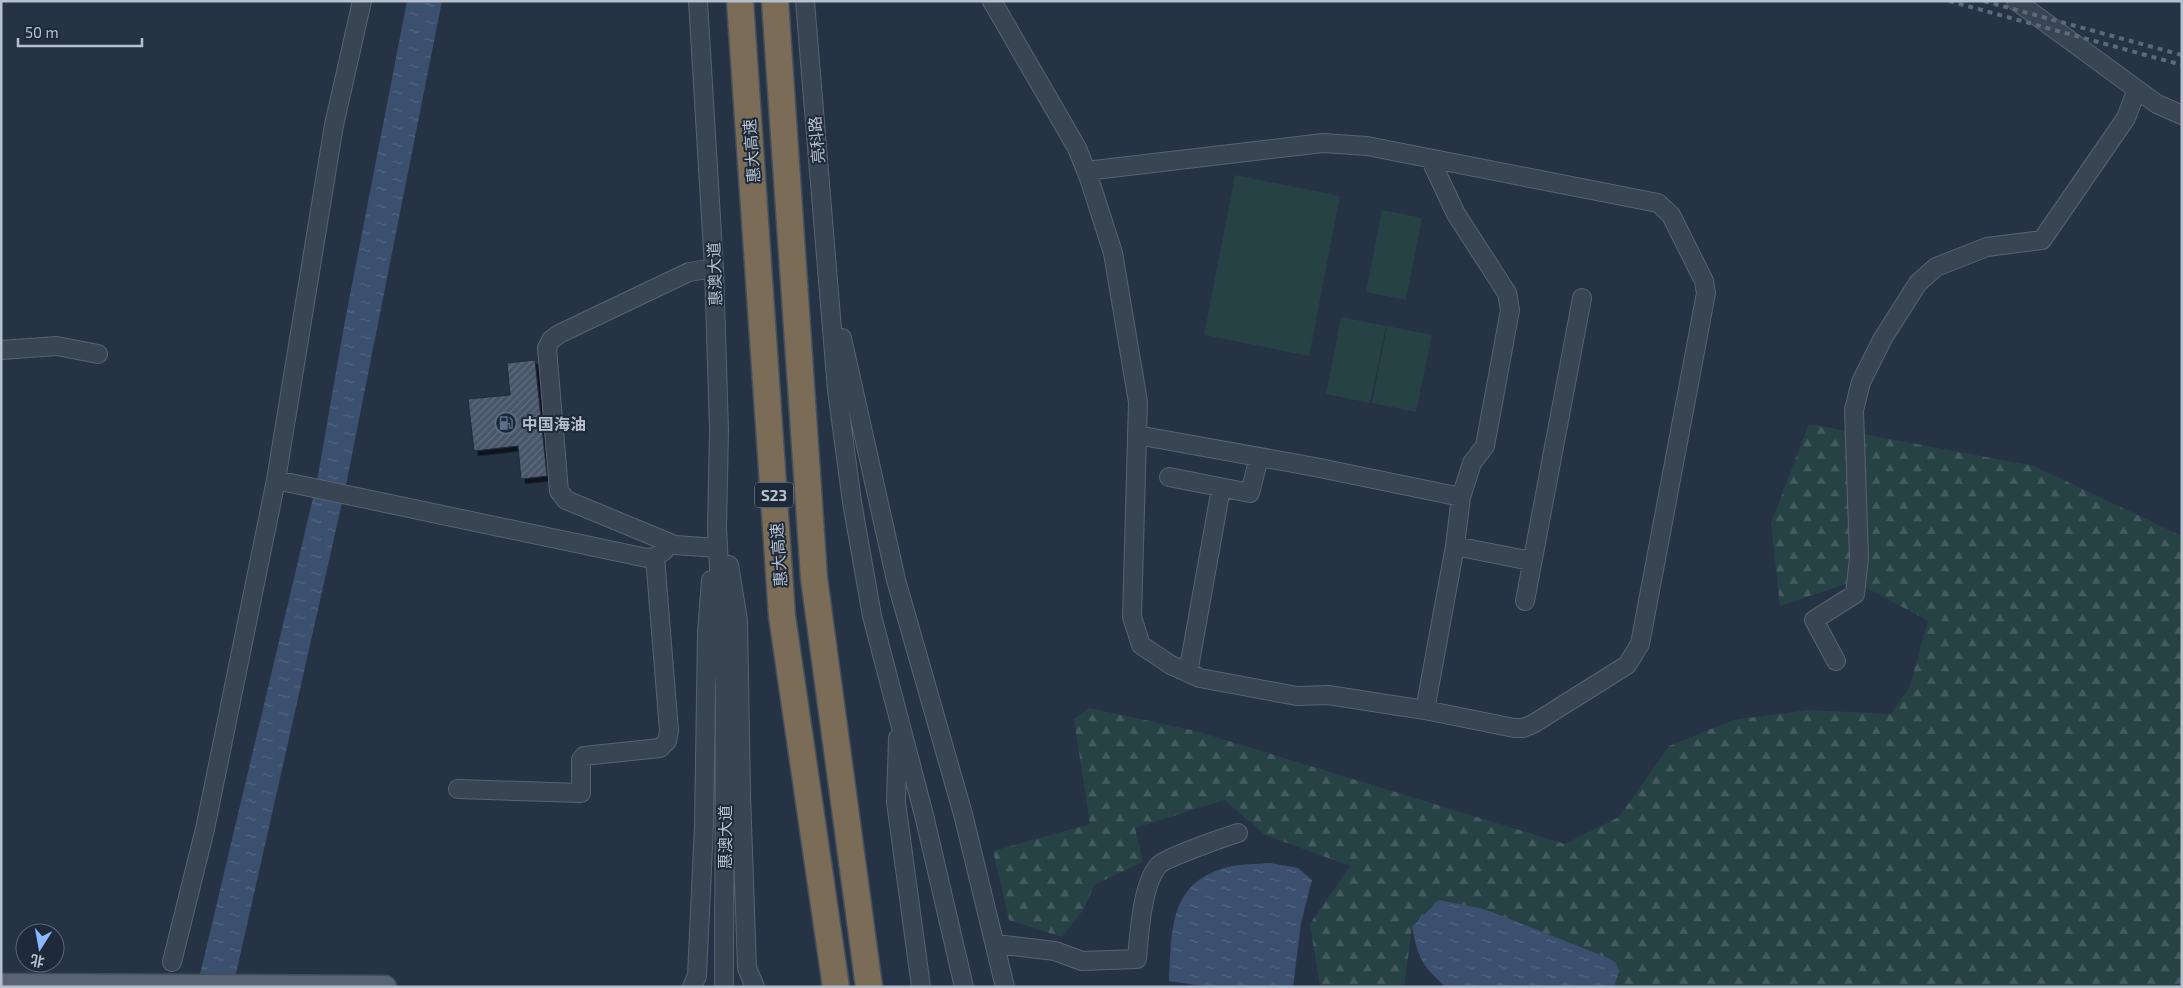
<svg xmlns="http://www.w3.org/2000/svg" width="2183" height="988" font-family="'Exo 2','Noto Sans SC',sans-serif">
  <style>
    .forest { fill: url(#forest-firs) }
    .pitch { fill: #274245 }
    .water { fill: url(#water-ripples) }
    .building { fill: url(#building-hatch); stroke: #202c3b; filter: url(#shadow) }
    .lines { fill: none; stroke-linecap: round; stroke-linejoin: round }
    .minor-casing { stroke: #586371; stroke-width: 20 }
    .major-casing { stroke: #434e5d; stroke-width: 25 }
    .highway-casing { stroke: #44505e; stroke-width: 29 }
    .minor { stroke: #3a4554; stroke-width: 18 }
    .major { stroke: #586474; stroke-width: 22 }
    .highway { stroke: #7a6c56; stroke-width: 26 }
    .rail { stroke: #5c697b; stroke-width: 4; stroke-dasharray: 5 5; stroke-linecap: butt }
    .labels { text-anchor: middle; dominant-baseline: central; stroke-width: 4; stroke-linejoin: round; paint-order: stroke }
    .shield { fill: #1e2a39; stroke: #8993a1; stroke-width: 1 }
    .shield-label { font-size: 15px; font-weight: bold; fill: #b7c0cd }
    .street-label { font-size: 16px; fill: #b7c0cd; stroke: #1e2a39 }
    .poi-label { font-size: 16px; font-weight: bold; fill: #b7c0cd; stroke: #1e2a39; text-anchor: start }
  </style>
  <defs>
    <pattern id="forest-firs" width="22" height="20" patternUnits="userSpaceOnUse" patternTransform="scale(1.25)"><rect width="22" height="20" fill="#274245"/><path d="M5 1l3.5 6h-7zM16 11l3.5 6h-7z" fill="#445c5f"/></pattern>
    <pattern id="water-ripples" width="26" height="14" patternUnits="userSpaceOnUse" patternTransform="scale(1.25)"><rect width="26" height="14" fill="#3a506e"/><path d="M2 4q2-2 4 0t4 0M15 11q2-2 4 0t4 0" fill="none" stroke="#546782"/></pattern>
    <pattern id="building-hatch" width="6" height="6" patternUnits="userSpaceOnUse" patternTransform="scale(1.25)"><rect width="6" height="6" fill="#49576b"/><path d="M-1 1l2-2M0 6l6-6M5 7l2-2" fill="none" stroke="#616d7f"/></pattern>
    <filter id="shadow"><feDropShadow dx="4.5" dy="4.5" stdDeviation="0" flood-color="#0009"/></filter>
  </defs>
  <rect width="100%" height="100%" fill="#253345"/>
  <path class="forest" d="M1809,424L2034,466L2182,536V987H1614L1619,972L1412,927L1404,987H1320L1310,924L1350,866L1265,835L1224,800L1135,828L1143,862L1094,885L1084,909L1062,937L1009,920L993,851L1090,824L1074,719L1089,708L1196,731L1565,844L1619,817L1669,746L1733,720L1808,710L1891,714L1909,688L1928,621L1854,581L1780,606L1771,523Z"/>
  <path class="pitch" d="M1235,175L1340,196L1309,356L1204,335Z
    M1382,210L1422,218L1406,300L1366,292Z
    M1341,317L1386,326L1370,403L1326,394Z
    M1387,326L1432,335L1416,412L1372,403Z"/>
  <path class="water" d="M407,1H442L346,485L233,987H197L317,481L344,326Z
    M1270,863L1298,868L1312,880L1301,923L1293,987H1209L1169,981C1172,931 1168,882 1228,867C1241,864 1256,864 1270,863Z
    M1439,900L1484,909L1608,958L1616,963L1619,972L1614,987H1446C1422,966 1418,958 1412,927Z"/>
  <path class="building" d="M535,360L547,476L521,479L518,446L474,451L468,399L510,395L507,363Z"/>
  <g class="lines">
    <g class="minor-casing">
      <path id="minor" d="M698,1L714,268L719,430L717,528L725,687L724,987
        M805,1L837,390L852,502L872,616L924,815L964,987
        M992,1L1077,148L1089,178L1113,253L1138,402L1132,617L1141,645L1171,665L1200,678L1297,696L1328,695L1425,710L1455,546L1461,497L1315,467L1137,435
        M2016,1L2157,104L2182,115
        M1434,160L1433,165L1456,214L1507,293L1510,310L1485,446L1472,463L1461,497
        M1086,171L1323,143L1367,146L1658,203L1671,215L1704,281L1706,293L1640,644L1627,665L1533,724L1523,728H1514L1425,710
        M714,268L689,272L559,334L551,340L547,348L559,491L566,500L675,545L718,548
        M842,338L896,580L963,814L1005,987
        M1,350L57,346L98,354
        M1169,477L1250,493L1259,457
        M276,480L647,558L655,557L664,551
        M1455,546L1531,561
        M729,565L738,620L741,794L747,968L755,987
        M1525,601L1582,298
        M1836,661L1814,620L1855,594L1859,558L1854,410L1861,382L1883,338L1918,283L1936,267L1987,247L2042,240L2126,118L2137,89
        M1188,673L1221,488
        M898,738L896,802L921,987
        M458,789L581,793V760L584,756L660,748L667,741L669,731L655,557
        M996,944L1055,951L1082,961L1137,959C1139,935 1142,883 1159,865C1165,858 1225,837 1238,833
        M172,962L205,829L276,480L334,125L362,1
        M692,987L697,976L704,825L707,632L711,580"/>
    </g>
    <g class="major-casing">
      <path id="major" d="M1,985L385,987"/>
    </g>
    <g class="highway-casing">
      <path id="highway" d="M740,1L782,616L836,987
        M775,1L814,578L869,987"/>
    </g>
    <use href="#minor" class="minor"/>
    <use href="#major" class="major"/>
    <use href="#highway" class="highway"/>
    <path class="rail" d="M1949,1L2182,65
      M1984,1L2182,55"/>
  </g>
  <defs>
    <g id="fuel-ring" transform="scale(1.125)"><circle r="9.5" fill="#1e2a39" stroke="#5c6f8a" stroke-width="1.5"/><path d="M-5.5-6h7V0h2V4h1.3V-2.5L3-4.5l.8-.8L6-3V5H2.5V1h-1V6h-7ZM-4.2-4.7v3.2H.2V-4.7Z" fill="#5c6f8a"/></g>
  </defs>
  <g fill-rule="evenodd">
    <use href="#fuel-ring" x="506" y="423"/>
  </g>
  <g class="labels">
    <rect class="shield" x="755" y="482.5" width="38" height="25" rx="4"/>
    <g class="shield-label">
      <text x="774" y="495">S23</text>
    </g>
    <g class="street-label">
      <text transform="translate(816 140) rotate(-95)">亮科路</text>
      <text transform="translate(751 151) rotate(-94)">惠大高速</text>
      <text transform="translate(714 274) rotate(-92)">惠澳大道</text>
      <text transform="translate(778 555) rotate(-94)">惠大高速</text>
      <text transform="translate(724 837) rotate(-90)">惠澳大道</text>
    </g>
    <g class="poi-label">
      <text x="522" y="423">中国海油</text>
    </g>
  </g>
  <rect width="2183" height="988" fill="none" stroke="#b7c0cd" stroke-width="5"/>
  <g transform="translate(40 948) rotate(191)"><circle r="24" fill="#1e2a39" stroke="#5b6674"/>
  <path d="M0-4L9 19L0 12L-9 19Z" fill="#8bb9ff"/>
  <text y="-8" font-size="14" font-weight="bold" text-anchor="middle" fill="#b7c0cd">北</text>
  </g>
  <path d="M18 38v8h124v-8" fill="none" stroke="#b7c0cd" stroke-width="2.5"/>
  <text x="25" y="38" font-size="15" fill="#b7c0cd" stroke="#1e2a39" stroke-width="4" paint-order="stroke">50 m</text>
</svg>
